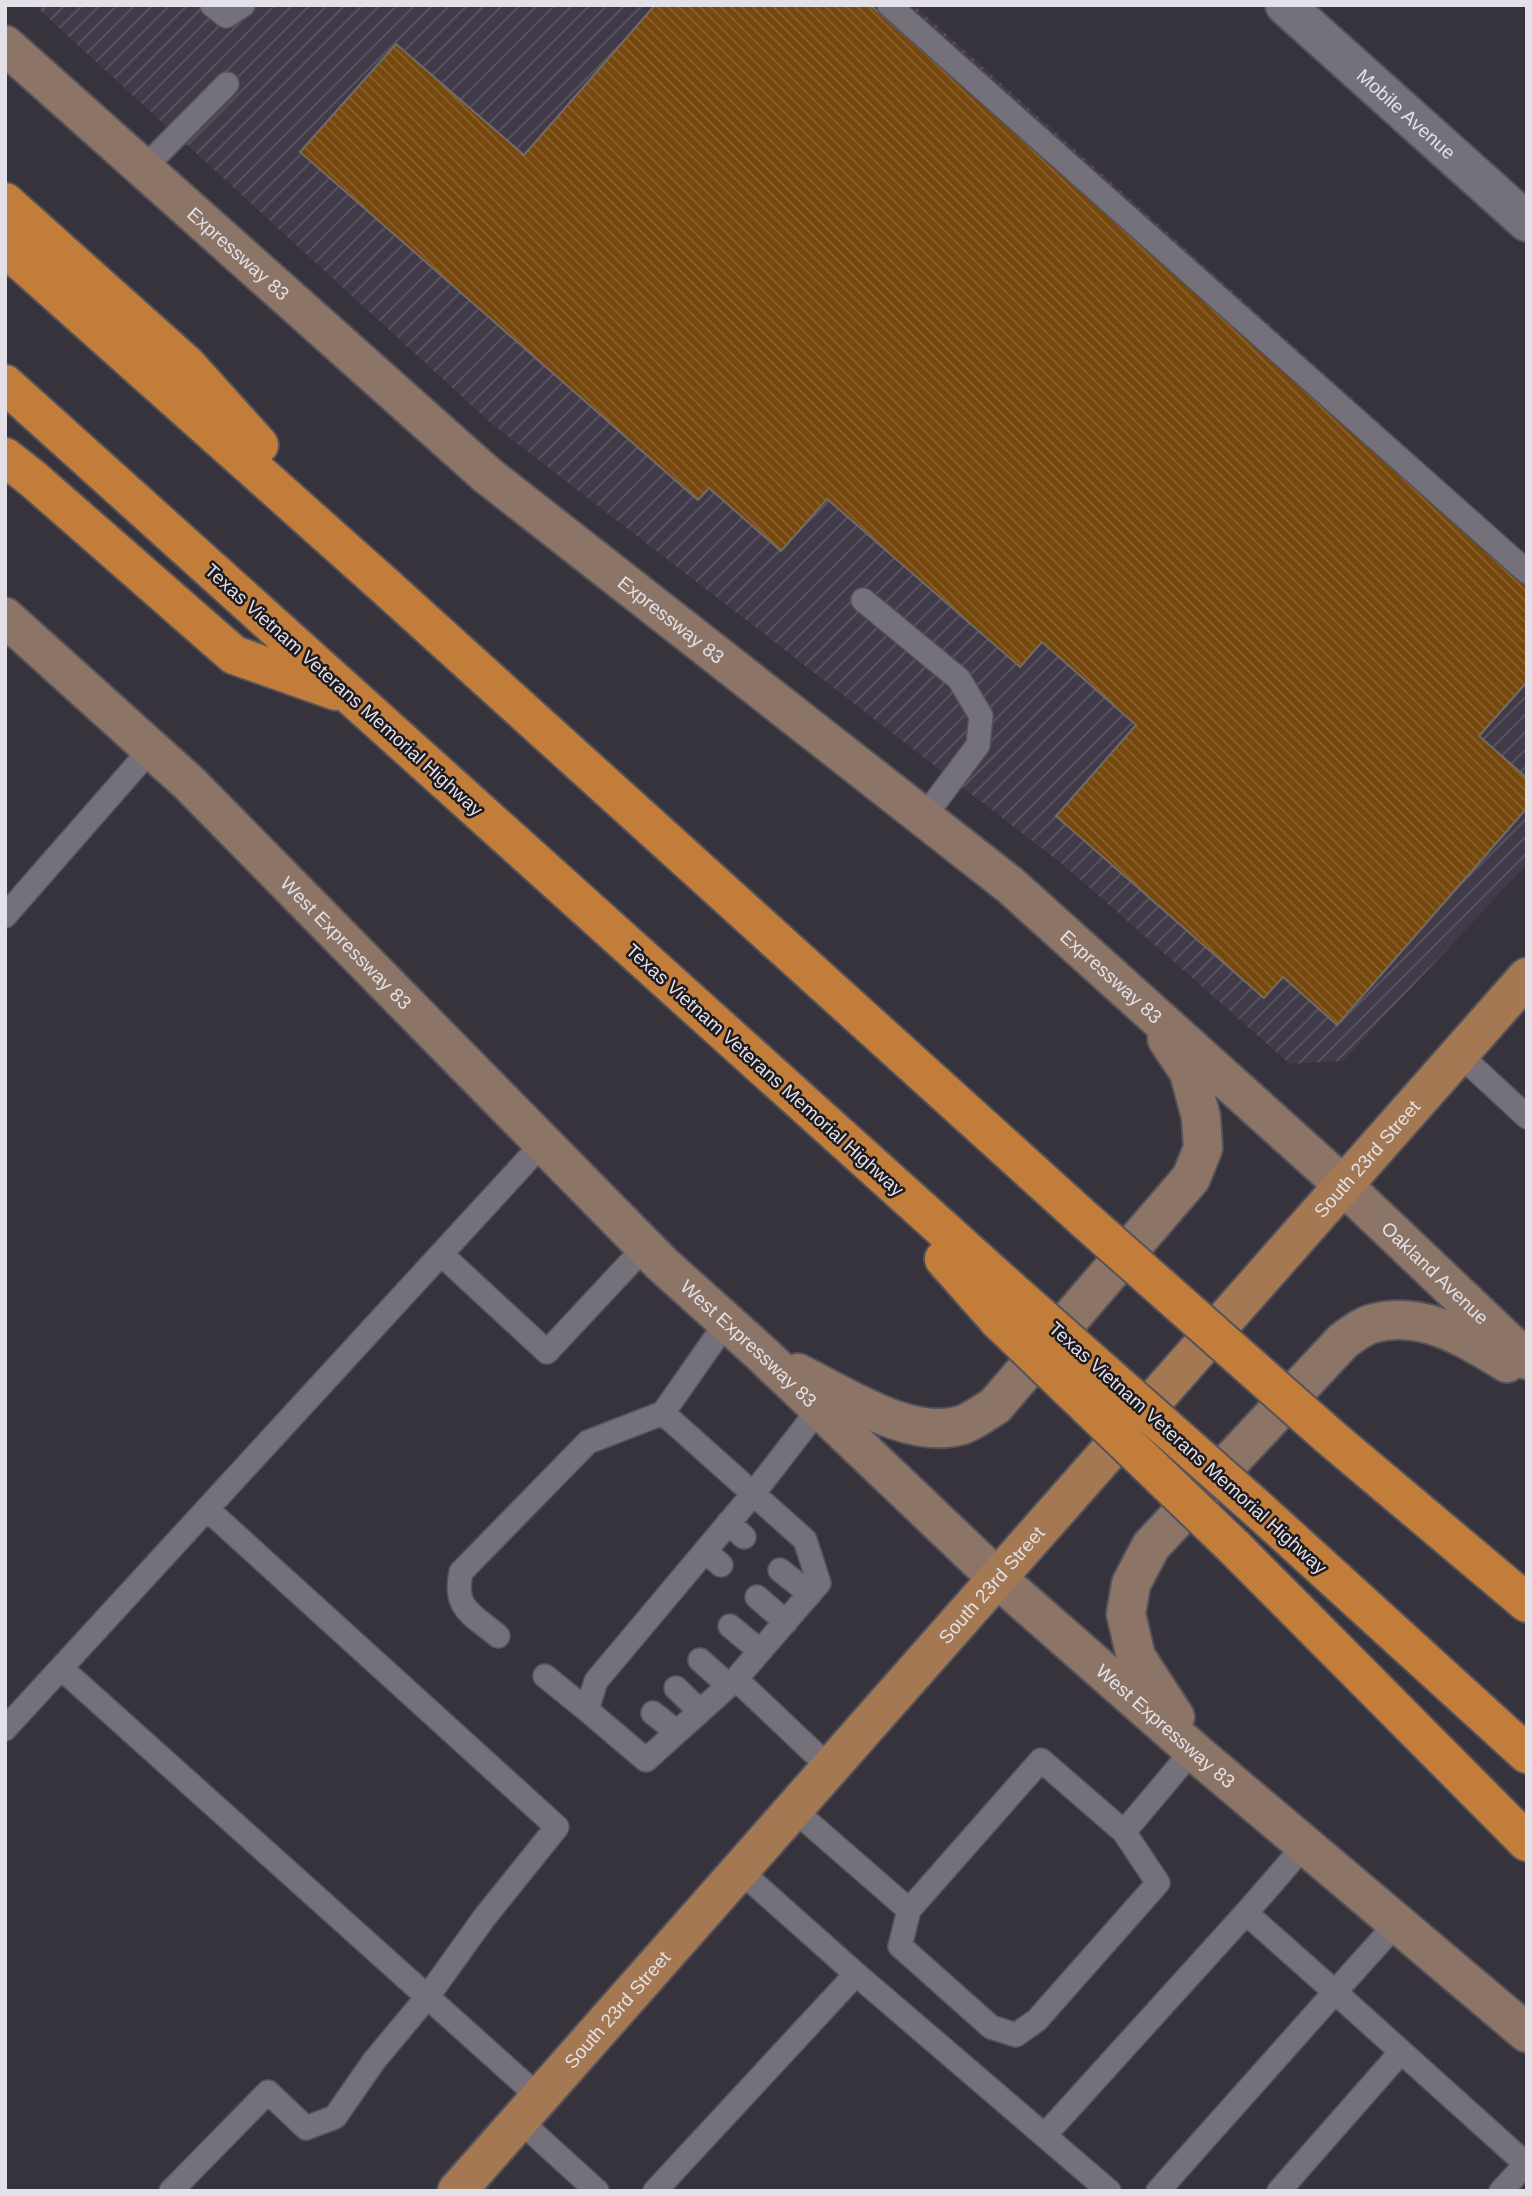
<svg xmlns="http://www.w3.org/2000/svg" width="1532" height="2196" font-family="Arial,sans-serif">
  <style>
    .industrial { fill: url(#industrial-furrows) }
    .building { fill: url(#building-back-hatch); stroke: #746b64; stroke-width: 2 }
    .lines { fill: none; stroke-linecap: round; stroke-linejoin: round }
    .service-casing { stroke: #55525a; stroke-width: 26 }
    .minor-casing { stroke: #55525a; stroke-width: 42 }
    .secondary-casing { stroke: #55525a; stroke-width: 42 }
    .primary-casing { stroke: #55525a; stroke-width: 42 }
    .motorway-casing { stroke: #55525a; stroke-width: 42 }
    .service { stroke: #75717b; stroke-width: 23 }
    .minor { stroke: #75717b; stroke-width: 38 }
    .secondary { stroke: #8c7567; stroke-width: 38 }
    .primary { stroke: #a37853; stroke-width: 38 }
    .motorway { stroke: #c17d39; stroke-width: 38 }
    .motorway-bridge-casing { stroke: #55525a; stroke-width: 42; stroke-linecap: butt }
    .motorway-bridge { stroke: #c17d39; stroke-width: 38 }
    .labels { text-anchor: middle; dominant-baseline: central; stroke-width: 5; stroke-linejoin: round; paint-order: stroke }
    .street-label { font-size: 19px; fill: #e3e1e7; stroke: #1d1b1f }
  </style>
  <defs>
    <pattern id="industrial-furrows" width="10" height="10" patternUnits="userSpaceOnUse" patternTransform="scale(1.75)"><rect width="10" height="10" fill="#403a49"/><path d="M-1 1l2-2M0 10L10 0M9 11l2-2" fill="none" stroke="#5b5663"/></pattern>
    <pattern id="building-back-hatch" width="6" height="6" patternUnits="userSpaceOnUse" patternTransform="scale(1.75)"><rect width="6" height="6" fill="#76480d"/><path d="M-1 5l2 2M0 0l6 6M5-1l2 2" fill="none" stroke="#896230"/></pattern>
  </defs>
  <rect width="100%" height="100%" fill="#36333c"/>
  <path class="industrial" d="M34,5H914L1527,555V864L1343,1061L1290,1064L1067,868L492,424Z"/>
  <path class="building" d="M655,5H870L1527,579V682L1479,736L1527,778V808L1337,1025L1283,977L1264,998L1056,816L1136,725L1042,642L1020,667L827,499L781,551L709,488L698,500L300,152L396,44L524,155Z"/>
  <g class="lines">
    <g class="service-casing">
      <path id="service" d="M212,5L226,16L243,5
        M889,5L1527,572
        M143,169L227,84
        M863,600L959,679L981,716L978,745L924,817
        M5,916L151,749
        M1459,1054L1527,1117
        M441,1254L547,1352L645,1247
        M663,1413L805,1540L819,1583L736,1679L830,1768
        M728,1523L744,1537
        M705,1551L721,1565
        M780,1570L810,1594
        M757,1597L786,1622
        M730,1626L760,1651
        M498,1636C472,1614 453,1609 461,1572L588,1442L663,1413L726,1323
        M700,1660L728,1685
        M61,1668L539,2097
        M545,1676L587,1710
        M736,1679L646,1760L587,1710L596,1681L753,1494L819,1409
        M676,1688L700,1711
        M653,1713L677,1732
        M5,1729L543,1143
        M793,1809L909,1910L1041,1760L1124,1832L1193,1750
        M909,1910L900,1946L991,2027L1016,2035L1037,2020L1158,1883L1124,1832
        M1246,1913L1305,1845
        M1397,1923L1335,1992L1526,2164
        M856,1974L1109,2191
        M519,2120L597,2191
        M1045,2135L1246,1913L1335,1992L1158,2191
        M171,2191L268,2092L306,2128L335,2117L374,2061L428,1996L484,1918L557,1827L207,1509
        M655,2191L856,1974L739,1870
        M1279,2191L1401,2052
        M1501,2191L1527,2163"/>
    </g>
    <g class="minor-casing">
      <g id="minor">
        <path id="s1" d="M1285,5L1527,222"/>
      </g>
    </g>
    <g class="secondary-casing">
      <g id="secondary">
        <path id="s2" d="M5,45L487,475L1010,885L1343,1185L1527,1360"/>
        <path id="s3" d="M5,617L189,783L662,1264L762,1354L997,1578L1203,1759L1527,2033"/>
        <path d="M798,1373C843,1395 910,1441 962,1425C973,1421 985,1412 995,1406L1191,1178L1203,1148L1201,1117L1189,1072L1167,1039"/>
        <path d="M1175,1717L1136,1657L1126,1614L1131,1584L1151,1546L1343,1341C1351,1335 1361,1327 1371,1324C1421,1309 1466,1338 1507,1363"/>
      </g>
    </g>
    <g class="primary-casing">
      <g id="primary">
        <path id="s4" d="M457,2191L1527,977"/>
      </g>
    </g>
    <g class="motorway-casing">
      <path id="motorway" d="M5,202L187,365L259,445
        M5,247L384,585L1084,1219
        M5,384L1015,1294
        M5,457L33,479L234,655L336,691
        M944,1259L998,1320
        M1330,1437L1527,1603
        M1260,1511L1527,1754
        M1233,1546L1527,1842"/>
    </g>
    <use href="#service" class="service"/>
    <use href="#minor" class="minor"/>
    <use href="#secondary" class="secondary"/>
    <use href="#primary" class="primary"/>
    <use href="#motorway" class="motorway"/>
    <g class="motorway-bridge-casing">
      <path id="motorway-bridge" d="M1084,1219L1330,1437
        M1015,1294L1260,1511
        M998,1320L1233,1546"/>
    </g>
    <use href="#motorway-bridge" class="motorway-bridge"/>
  </g>
  <g class="labels">
    <g class="street-label">
      <text stroke="none"><textPath href="#s1" startOffset="163">Mobile Avenue</textPath></text>
      <text stroke="none"><textPath href="#s2" startOffset="313">Expressway 83</textPath></text>
      <text stroke="none"><textPath href="#s2" startOffset="880">Expressway 83</textPath></text>
      <text transform="translate(344 690) rotate(42)">Texas Vietnam Veterans Memorial Highway</text>
      <text stroke="none"><textPath href="#s3" startOffset="472">West Expressway 83</textPath></text>
      <text stroke="none"><textPath href="#s2" startOffset="1447">Expressway 83</textPath></text>
      <text transform="translate(765 1070) rotate(42)">Texas Vietnam Veterans Memorial Highway</text>
      <text stroke="none"><textPath href="#s4" startOffset="1376">South 23rd Street</textPath></text>
      <text stroke="none"><textPath href="#s2" startOffset="1886">Oakland Avenue</textPath></text>
      <text stroke="none"><textPath href="#s3" startOffset="1040">West Expressway 83</textPath></text>
      <text transform="translate(1188 1448) rotate(42)">Texas Vietnam Veterans Memorial Highway</text>
      <text stroke="none"><textPath href="#s4" startOffset="808">South 23rd Street</textPath></text>
      <text stroke="none"><textPath href="#s3" startOffset="1606">West Expressway 83</textPath></text>
      <text stroke="none"><textPath href="#s4" startOffset="242">South 23rd Street</textPath></text>
    </g>
  </g>
  <rect width="1532" height="2196" fill="none" stroke="#e3e1e7" stroke-width="14"/>
</svg>
